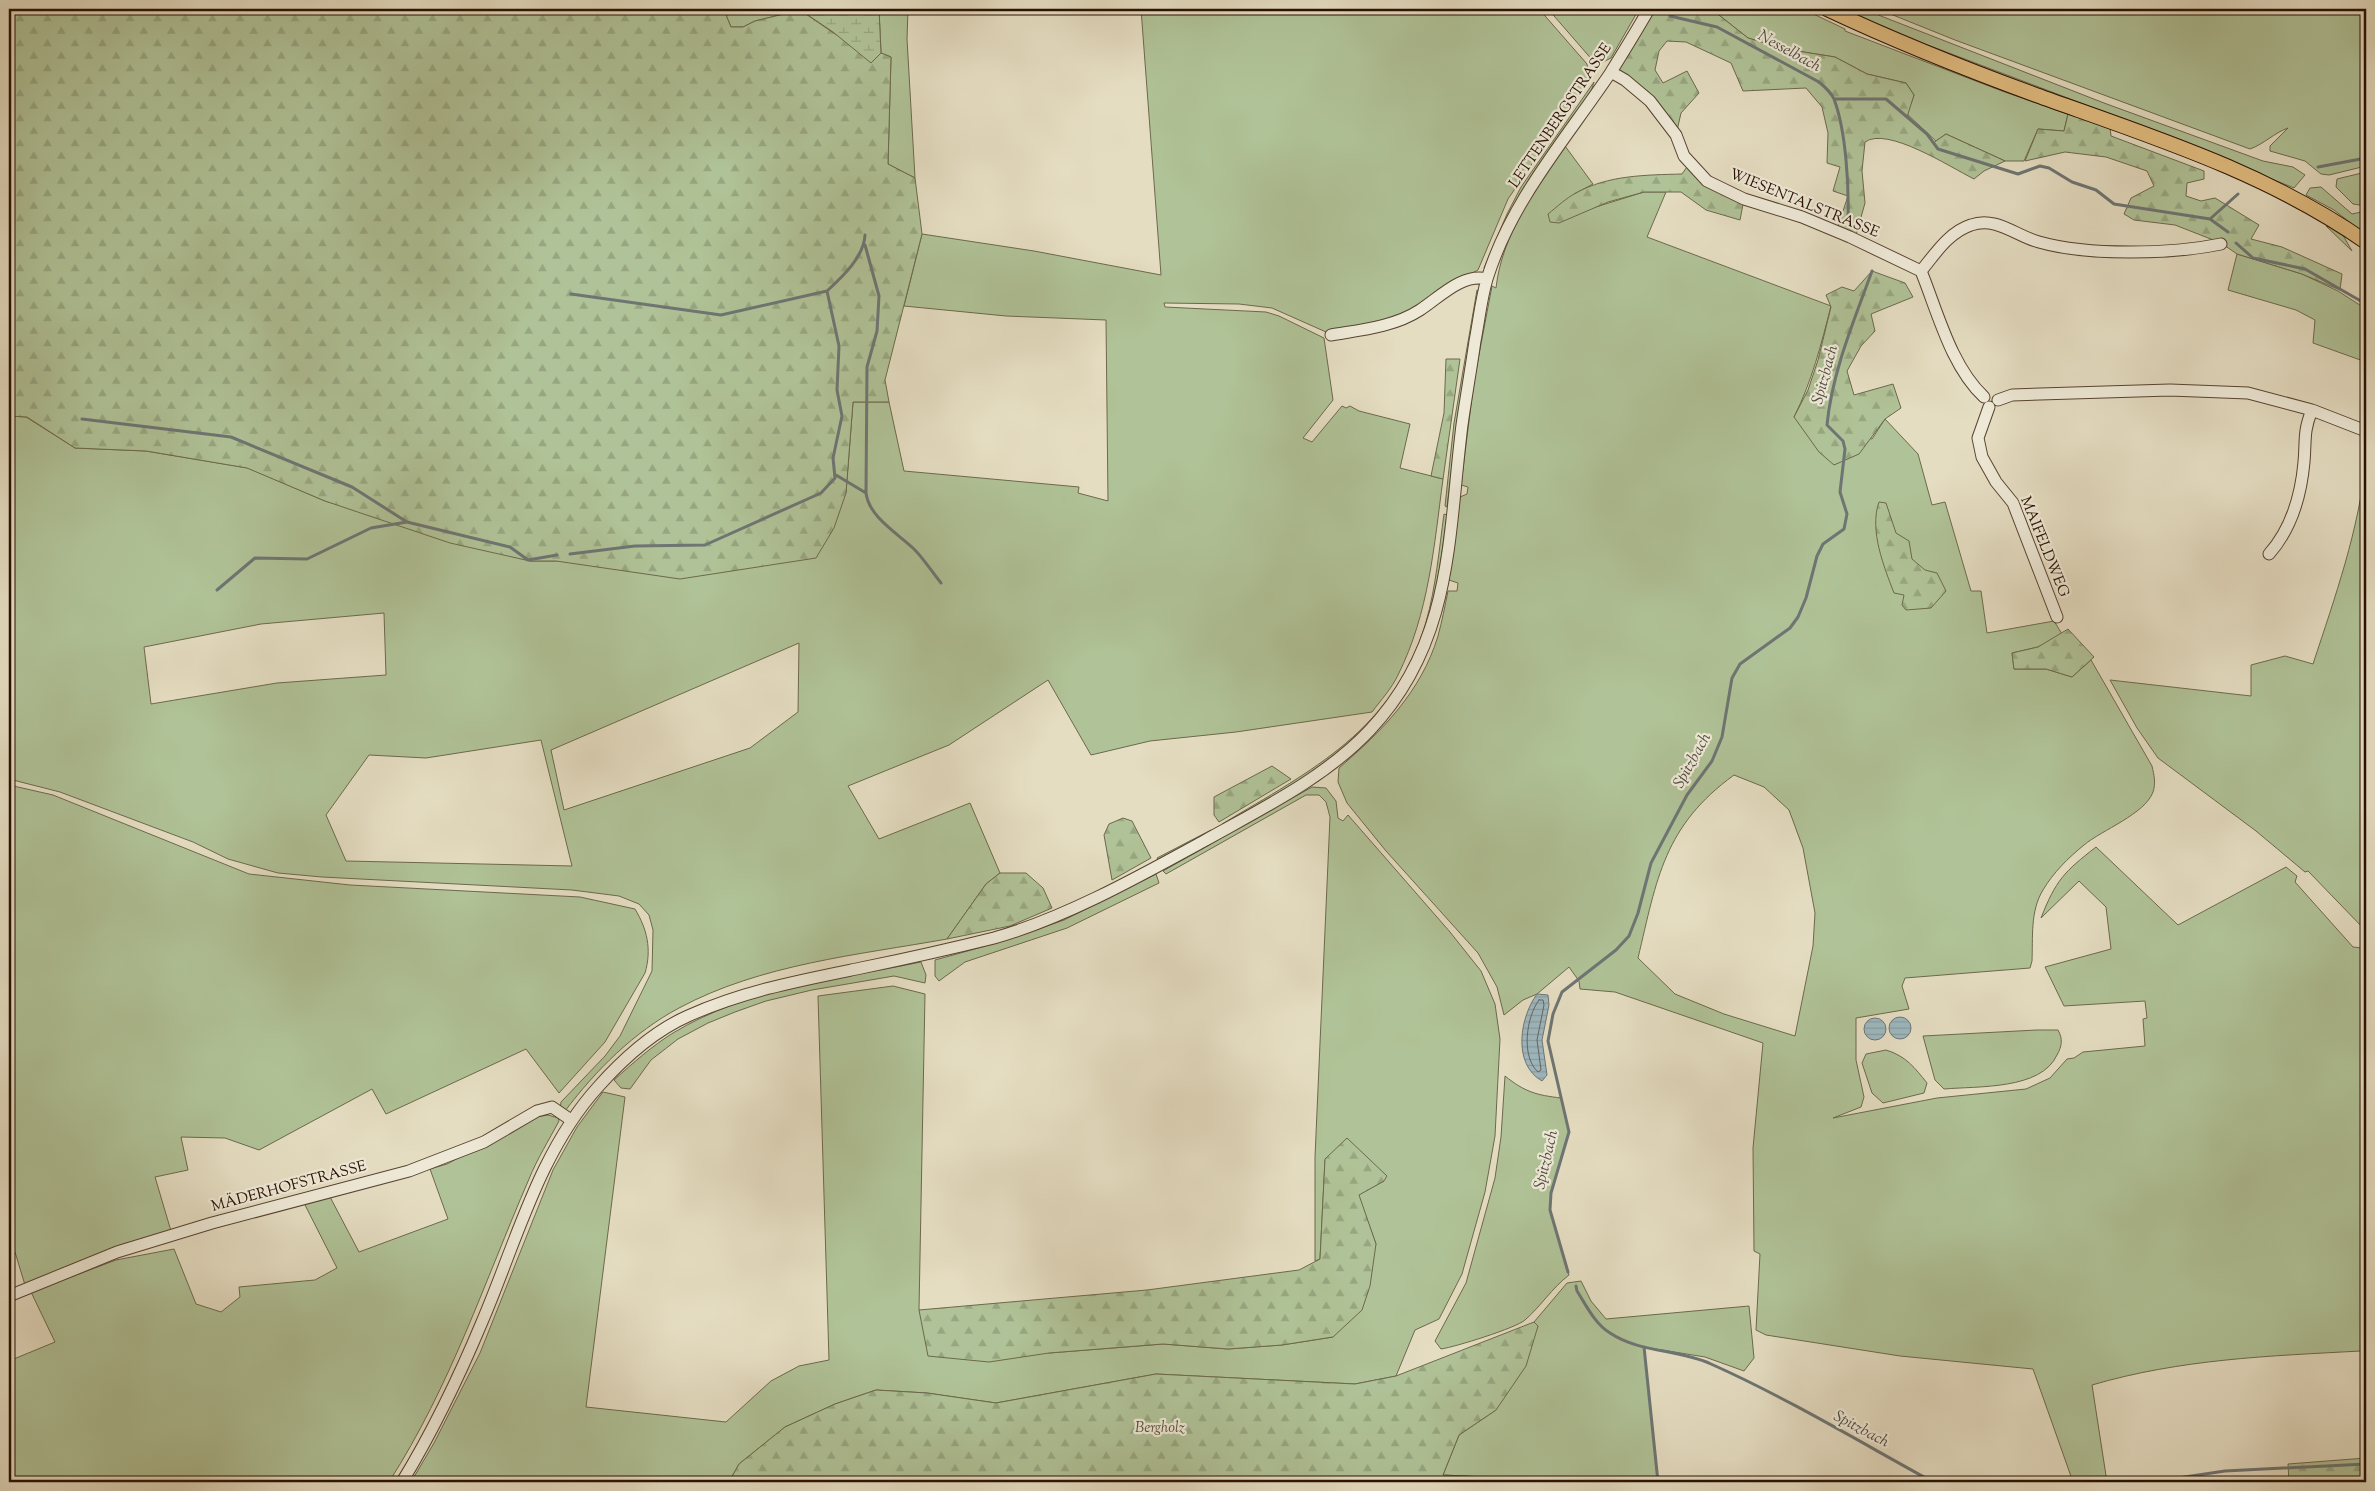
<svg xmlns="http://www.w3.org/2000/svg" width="2375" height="1491" font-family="'Sorts Mill Goudy',serif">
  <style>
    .green { fill: #b0c297; stroke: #6c694c; fill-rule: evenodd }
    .forest { fill: url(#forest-firs); stroke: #6c694c }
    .wetland { fill: url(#wetland-marsh); stroke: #6c694c }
    .water { fill: url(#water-rules); stroke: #6e7573 }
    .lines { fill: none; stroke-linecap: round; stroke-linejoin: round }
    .shore { stroke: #626460; stroke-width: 1 }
    .stream { stroke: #6e7573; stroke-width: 3 }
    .minor-casing { stroke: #574330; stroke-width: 13 }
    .major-casing { stroke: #281000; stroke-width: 16 }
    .minor { stroke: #eee9d7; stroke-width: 11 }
    .major { stroke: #e2be81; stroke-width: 14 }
    .labels { text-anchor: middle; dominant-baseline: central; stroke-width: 4.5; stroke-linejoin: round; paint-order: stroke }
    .street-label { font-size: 15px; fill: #281000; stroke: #eee9d7 }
    .park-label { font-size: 15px; font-style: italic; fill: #584e35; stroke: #eee9d7 }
    .water-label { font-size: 16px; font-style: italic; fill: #514b43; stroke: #eee9d7 }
  </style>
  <defs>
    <pattern id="forest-firs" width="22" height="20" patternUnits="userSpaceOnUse" patternTransform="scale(1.25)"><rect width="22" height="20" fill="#b0c297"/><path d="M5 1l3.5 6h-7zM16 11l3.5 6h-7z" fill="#97a680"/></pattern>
    <pattern id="wetland-marsh" width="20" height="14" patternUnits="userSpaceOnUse" patternTransform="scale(1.25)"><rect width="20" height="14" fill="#b0c297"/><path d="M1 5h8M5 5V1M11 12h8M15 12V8" fill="none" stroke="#97a680"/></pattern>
    <pattern id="water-rules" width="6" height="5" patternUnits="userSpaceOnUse" patternTransform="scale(1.25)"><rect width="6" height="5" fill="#9db8c0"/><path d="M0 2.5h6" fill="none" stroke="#879da3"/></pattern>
  </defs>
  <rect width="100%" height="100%" fill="#e5ddc2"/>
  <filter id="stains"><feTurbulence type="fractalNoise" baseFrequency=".004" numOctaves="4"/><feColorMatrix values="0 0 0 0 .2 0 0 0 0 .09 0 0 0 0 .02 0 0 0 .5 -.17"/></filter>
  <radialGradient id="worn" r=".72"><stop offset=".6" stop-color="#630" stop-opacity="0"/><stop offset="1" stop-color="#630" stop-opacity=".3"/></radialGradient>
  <path class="green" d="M752,9H805L755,21L743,27H731L726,15Z
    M879,9H908L907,39L915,178L888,164L891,57L881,53Z
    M1141,9H1539L1587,64L1589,80L1508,199L1478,270L1437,292L1407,314L1355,328L1326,332L1272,308L1239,304L1164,303L1165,307L1266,312L1279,316L1324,338L1333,400L1303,438L1312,442L1342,406L1346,408L1350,406L1359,411L1410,424L1400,468L1443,479C1434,546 1429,613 1398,675C1392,688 1381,700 1372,712L1236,732L1150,741L1091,755L1048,680L949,745L848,786L879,839L970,803L1000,873L986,884L947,939C858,955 761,964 679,1008C634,1032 596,1070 565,1111L560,1109L561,1102L605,1056L620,1036L652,971L653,930L649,915L639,904L619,896L572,890L322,877L278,873L228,859L193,842L60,792L9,779V416L26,417L75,448L146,451L248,468L325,501L530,561H556L846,493L853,402H889L904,471L1079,487L1078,493L1108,501L1106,320L1006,316L904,306L922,234L1034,251L1161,275ZM384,613L386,675L277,683L151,704L144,647L261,624ZM799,643L798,712L750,748L564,810L551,750ZM541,740L572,866L346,861L326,815L369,755L426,758Z
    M1548,9H1639L1611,58L1599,64L1594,62Z
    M1706,9H1803L1845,29V31L2002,91L2068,114L2064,131L2038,129L2024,161H2005L1946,134L1936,141L1907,114L1914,95L1906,83L1867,74L1835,57L1785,49L1748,38L1715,12Z
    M1842,9H1863L2104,103L2263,161L2293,167L2305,175L2294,188L2131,122L1925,44Z
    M1878,9H2366V166L2329,175L2321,174L2305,161L2270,151V146L2288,128C2274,133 2264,144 2250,149L1955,40Z
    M1594,82L1591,92L1517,200L1487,268H1484L1507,214L1521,187Z
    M1565,146L1593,184L1574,194L1583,211L1644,192H1666L1647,237L1831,306C1821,345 1812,381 1794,417L1872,439L1885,419L1918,454L1932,505L1945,502L1971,591H1981L1987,633L2054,621L2062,634L2038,647L2012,653L2014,669H2046L2072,677L2091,660L2152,766C2154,775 2156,783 2153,792C2145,814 2102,830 2084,845C2068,858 2053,873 2043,890C2030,911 2033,938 2032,961L2030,968L1905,978L1902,986L1909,1009L1856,1018V1060L1864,1097L1861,1107L1833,1118L1937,1098L2026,1089L2050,1078L2067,1059L2074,1058L2083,1052L2145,1046L2143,1019L2147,1018L2145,1001L2064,1006L2045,967L2111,949L2106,907L2079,881L2041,918C2056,880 2064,872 2096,847L2178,925L2286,867L2297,876L2295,882L2353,947L2362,948L2366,953V1373L2361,1351C2268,1356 2181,1359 2092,1385L2107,1482H2073L2033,1369L1900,1356L1766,1335L1756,1330L1760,1254L1754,1251L1753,1148L1763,1043L1615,992L1580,989L1579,981L1569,967L1537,994L1523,1000L1504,1015L1497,987L1478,953L1386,851L1347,803L1338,782L1339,768C1382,731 1421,692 1438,636C1442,621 1445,606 1448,591H1457L1458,583L1449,580L1460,497L1467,494L1468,487L1461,485L1474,381L1492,286L1496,288C1502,234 1536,189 1565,146ZM1734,775L1764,787L1789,810L1803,848L1815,913L1813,946L1795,1036L1724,1014L1675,994L1638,958C1657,878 1664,826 1734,775Z
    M2366,172V206L2353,204L2336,187L2337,179Z
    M2321,187L2352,214L2366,211V235L2334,210L2306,195L2310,188Z
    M2326,226L2340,230L2352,251Z
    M2237,254L2302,274L2338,291L2366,309V362L2313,343L2315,320L2296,310L2228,290Z
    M1477,290L1479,291L1457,424L1447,507L1445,506L1454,423Z
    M2366,460V931L2308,871L2305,872L2256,831L2158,758L2137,728L2110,680L2251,696V665L2285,656L2313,664C2335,597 2359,530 2366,460Z
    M1444,514L1447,515C1442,551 1438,588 1428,623C1397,727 1311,775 1224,826L1222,824C1312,770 1394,730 1426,622C1436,587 1439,550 1444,514Z
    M9,785L53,795L249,874L350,885L580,897L635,909C647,929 652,949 645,973L605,1042L559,1093L526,1049L386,1114L372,1089L259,1150L225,1138L181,1137L188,1170L155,1177L171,1231L25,1285L15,1252L9,1253Z
    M1312,787L1326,788L1336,801L1338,818L1343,821L1348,815L1450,932L1481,971L1495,1004L1500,1039L1495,1136L1485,1192L1462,1274L1439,1319L1415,1330L1396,1376L1355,1384L1156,1374L996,1403L927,1393L876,1390L835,1404L785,1427L739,1464L729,1482H411L434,1443L480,1353L553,1170L577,1127L603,1092L625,1097L586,1407L726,1422L771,1381L799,1366L829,1360L818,996L893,986L925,994L919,1310L1049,1353L1163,1344L1228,1349L1282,1345L1333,1337L1376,1244L1358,1195L1384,1181L1325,1160L1320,1259L1315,1261V1157L1330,817L1326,802L1319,795H1306L1166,874L1163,871Z
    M1211,830V832L1158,860L1157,858Z
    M1156,874L1159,883L1067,928L965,962L939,981L935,976V960L1000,942L1064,920Z
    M921,962L926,975L925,983L894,976L812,990L766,1001L735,1012L708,1023L678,1039L651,1060L630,1089L621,1088L614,1080C633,1063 652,1046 673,1033C747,988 839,979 921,962Z
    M2037,1030H2058C2063,1039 2062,1046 2057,1055C2041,1090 1978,1086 1944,1089L1935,1080L1923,1036Z
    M1886,1050C1906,1056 1915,1068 1927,1083L1924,1093L1883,1103L1872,1093L1862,1063L1866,1054Z
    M1505,1076C1525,1092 1536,1095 1561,1098L1569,1132L1551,1193L1550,1210L1569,1275C1552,1288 1541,1306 1525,1320C1516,1328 1455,1347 1441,1349L1435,1341L1466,1283L1495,1178L1501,1137Z
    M548,1115L558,1118L559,1121C549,1140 537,1159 529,1179C484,1283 451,1385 389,1482H9V1361L55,1342L31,1292L116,1260L174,1249L196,1304L221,1312L240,1297L239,1287L315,1280L337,1268L303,1201L329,1195L359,1252L448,1219L430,1169L447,1164L536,1117Z
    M1581,1281L1591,1301L1606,1319L1749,1306L1754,1358L1744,1371L1705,1357L1644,1347L1658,1482H1589L1443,1475L1459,1435L1496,1410L1538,1326L1534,1322L1567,1283Z"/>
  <path class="forest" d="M9,9H752L726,15L731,27H743L755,21L800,10L835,34L891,57L888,164L915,178L922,234L885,380L889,402H853L846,493L834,528L816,558L680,579L556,561H530L450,543L325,501L247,468L146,451L75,448L27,417L9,416Z
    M1648,9H1706L1715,12L1748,38L1785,49L1835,57L1867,74L1906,83L1914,95L1907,117L1927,134L1933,143L1946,134L2005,161L1984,171L1974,179C1950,167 1887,126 1865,142L1862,171L1865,203L1856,235L1837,229L1848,196L1833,191L1840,167L1827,163L1828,133L1822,107L1806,88L1743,91L1731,63L1686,42L1667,41L1659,51L1655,70L1663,83L1687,71L1699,93L1681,113L1676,135L1650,101L1611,72Z
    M2068,114L2110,127L2111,136L2204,171V179L2187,183L2186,196L2201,201L2215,198L2259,225L2251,239L2282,247L2342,274L2340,290L2302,274L2237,254L2221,243L2175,225L2134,220L2124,214L2131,198L2154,186L2147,171L2106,157L2065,152L2025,161L2038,129L2064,131Z
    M1689,164L1744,199L1740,220L1706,210L1681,192H1644L1608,202L1559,223L1550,222L1548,214C1557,207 1566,198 1576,193C1608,175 1646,175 1682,174Z
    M1872,271L1905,283L1913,297L1871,314L1875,331L1861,346L1847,371L1854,395L1893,384L1901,408L1885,419L1859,454L1834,465L1819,452L1794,417L1808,390L1818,360L1831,307L1826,295L1842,287L1854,291Z
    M1446,359H1460L1443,479L1431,476L1444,413Z
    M1879,502L1886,503L1896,533L1909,541L1912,559L1925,570L1937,573L1946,591L1931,608L1906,610L1902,605L1904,595L1894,593C1884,567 1869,530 1879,502Z
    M2068,629L2094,657L2072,677L2046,669H2014L2012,653L2038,647Z
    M1272,766L1291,779L1219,822L1214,815V797Z
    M1123,818L1132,821L1151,858L1112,880L1104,835L1109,824Z
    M1000,873H1026L1043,888L1052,908L1010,926L947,939L986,884Z
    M1347,1138L1387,1176L1384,1181L1359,1195L1376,1244L1370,1286L1362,1310L1333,1337L1282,1345L1228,1349L1163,1344L1049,1353L989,1362L928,1356L919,1310L1147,1290L1299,1270L1320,1259L1325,1159Z
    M1534,1322L1538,1326L1526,1366L1496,1410L1459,1435L1443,1475L1589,1482H729L739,1464L785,1427L835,1404L876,1390L927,1393L996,1403L1156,1374L1355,1384L1396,1376Z
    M2366,1458V1482H2289L2288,1464Z"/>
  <path class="wetland" d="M799,9H879L881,53L871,63L833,32Z"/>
  <path class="water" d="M1537,994L1548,995L1549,1005L1542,1040L1547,1075L1542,1081C1512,1064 1520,1017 1537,994Z
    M1889 1028a11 11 0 1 1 22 0a11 11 0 1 1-22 0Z
    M1864 1029a11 11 0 1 1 22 0a11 11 0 1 1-22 0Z"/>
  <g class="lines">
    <path class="shore" d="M1539,1000H1543L1544,1005L1537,1040L1541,1070L1538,1072C1521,1057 1526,1017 1539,1000Z"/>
    <path class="stream" d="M676,9L716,12L751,9
      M1670,16L1717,27L1819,82C1825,87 1831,92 1834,99C1846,131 1849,185 1848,219
      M1834,99H1886L1927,134L1938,149L2018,174L2040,166L2049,168L2072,182L2096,190L2114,204L2210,219L2228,232
      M2318,167L2366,158
      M2210,219L2238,194
      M2236,243L2253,258L2305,269L2366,304
      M865,245L879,296L877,331L867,367L866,493
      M571,294L721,315L827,291
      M82,419L231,437L352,487L407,522L510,547L528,560L557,555
      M836,475L866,493C869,517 897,533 914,549C924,559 932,572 941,583
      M570,554L635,546L705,545L821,493L835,478L833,458L842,416L837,390L839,346L827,291C842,277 864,257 865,235
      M217,590L255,558L307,559L371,528L407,522
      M1568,1272L1550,1210L1551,1193L1569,1132L1548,1041L1553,1014L1562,992L1616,950L1629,936L1638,913L1651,863L1687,795L1712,761L1722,737L1732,678L1740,664L1790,628L1798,617L1806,598L1817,556L1823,544L1844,529L1847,514L1840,492L1845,449L1843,441L1827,425C1832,372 1854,321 1872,271
      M1576,1286L1577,1291C1586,1305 1595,1324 1610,1333C1640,1353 1678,1349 1711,1364C1787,1398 1860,1442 1933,1482
      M1644,1347L1658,1482
      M2151,1482L2225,1471L2366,1464"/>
    <g class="minor-casing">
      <path id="minor" d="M1611,72L1625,80L1650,101L1676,135L1684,156L1707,181L1744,199L1802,217L1850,237L1921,271C1938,313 1951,366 1984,397
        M1921,271C1935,254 1949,232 1971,225C1996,216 2016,236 2039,242C2088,256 2172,254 2221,244
        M1331,335C1360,330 1394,327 1420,310C1440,297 1462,273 1487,279
        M1998,400L2012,395L2170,390L2248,393L2312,410L2366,431
        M1989,407L1978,438L1982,457L1996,482L2013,503L2057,617
        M2269,554C2292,528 2301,496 2304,462C2306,440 2303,432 2312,410
        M9,1296L117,1252L212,1223L409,1171L484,1142L537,1111L552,1107L571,1120
        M402,1482C433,1431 459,1377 482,1322C516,1243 539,1152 598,1087C622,1060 654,1031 688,1016C743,991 802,980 861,968C905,959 950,949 994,938C1065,918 1140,876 1204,841C1261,809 1325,778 1370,730C1453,642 1448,537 1462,425C1466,397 1471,369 1475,341C1479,321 1481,299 1487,279C1511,201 1566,139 1611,72C1624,51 1637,30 1649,9"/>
    </g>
    <g class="major-casing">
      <path id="major" d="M1827,9C1895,41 1965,69 2036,95C2150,136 2266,172 2366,242"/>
    </g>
    <use href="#minor" class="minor"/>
    <use href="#major" class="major"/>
  </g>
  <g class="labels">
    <g class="street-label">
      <text transform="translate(1561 116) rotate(-56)">LETTENBERGSTRASSE</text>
      <text transform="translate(1804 204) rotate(22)">WIESENTALSTRASSE</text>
      <text transform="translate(2044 547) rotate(68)">MAIFELDWEG</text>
      <text transform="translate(289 1187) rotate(-15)">MÄDERHOFSTRASSE</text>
    </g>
    <g class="park-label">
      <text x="1160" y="1428">Bergholz</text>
    </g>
    <g class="water-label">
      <text transform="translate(1789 52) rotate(29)">Nesselbach</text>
      <text transform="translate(1826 375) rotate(-75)">Spitzbach</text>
      <text transform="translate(1693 761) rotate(-61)">Spitzbach</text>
      <text transform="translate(1547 1160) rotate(-77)">Spitzbach</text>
      <text transform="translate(1861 1430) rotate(28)">Spitzbach</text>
    </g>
  </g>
  <rect width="2375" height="1491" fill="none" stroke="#e5ddc2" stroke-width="30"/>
  <rect x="10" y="10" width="2355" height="1471" fill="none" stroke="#281000" stroke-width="2.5"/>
  <rect x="15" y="15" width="2345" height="1461" fill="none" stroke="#281000"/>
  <rect width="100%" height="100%" filter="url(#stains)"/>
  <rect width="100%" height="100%" fill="url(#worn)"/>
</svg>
